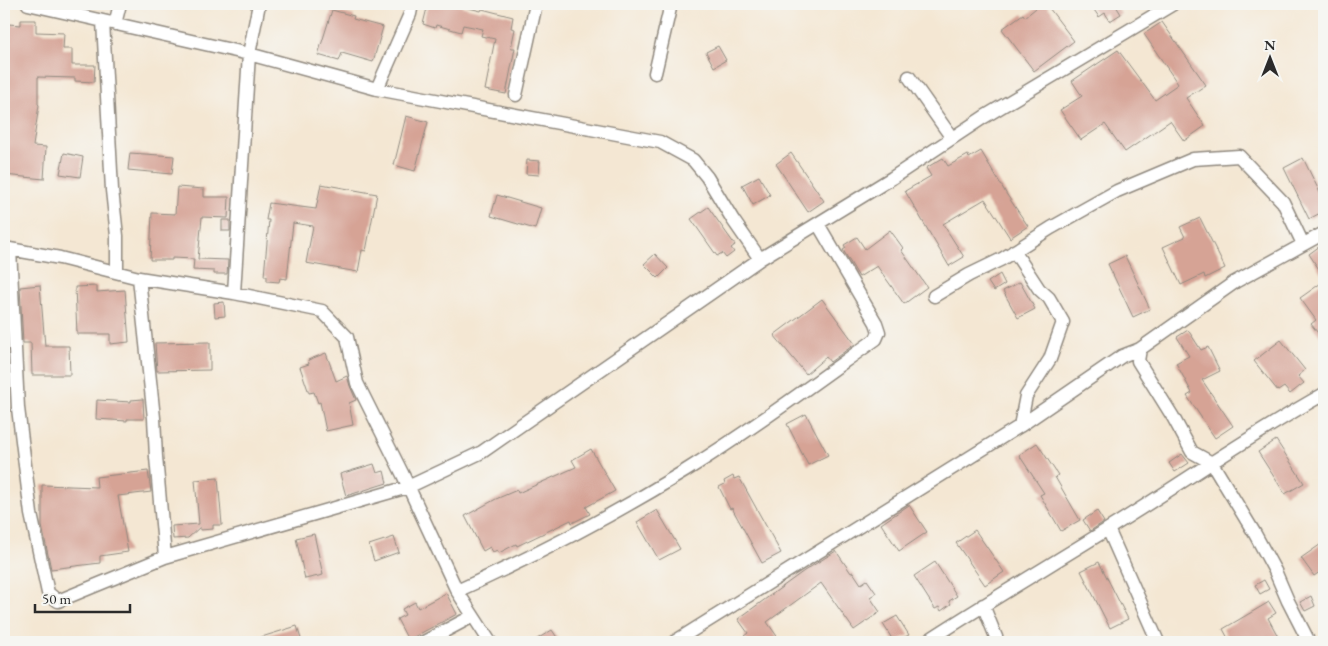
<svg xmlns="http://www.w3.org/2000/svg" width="1328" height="646" font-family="'EB Garamond',serif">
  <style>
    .building { fill: #d6a395 }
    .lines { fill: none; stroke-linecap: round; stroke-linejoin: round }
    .minor-casing { stroke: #90897f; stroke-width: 15 }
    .minor { stroke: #fff; stroke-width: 12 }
  </style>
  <rect width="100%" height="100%" fill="#f6f6f2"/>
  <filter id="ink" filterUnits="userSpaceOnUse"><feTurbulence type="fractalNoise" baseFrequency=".02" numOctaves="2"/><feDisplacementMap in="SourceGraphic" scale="10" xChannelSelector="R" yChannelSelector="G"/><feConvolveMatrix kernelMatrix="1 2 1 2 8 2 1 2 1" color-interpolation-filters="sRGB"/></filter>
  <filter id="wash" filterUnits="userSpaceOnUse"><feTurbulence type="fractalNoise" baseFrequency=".0096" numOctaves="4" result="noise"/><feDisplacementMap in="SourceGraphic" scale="20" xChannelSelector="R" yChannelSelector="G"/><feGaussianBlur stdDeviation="1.12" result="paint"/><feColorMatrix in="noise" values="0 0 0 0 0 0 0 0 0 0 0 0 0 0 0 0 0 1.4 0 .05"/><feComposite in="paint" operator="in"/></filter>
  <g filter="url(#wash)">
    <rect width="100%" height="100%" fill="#f4e7d3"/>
    <g id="blocks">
      <path class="building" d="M428,4H452L481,11L482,9L513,17L511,28L515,29L511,48H515L506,94L485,90L495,39L481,36L483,29L463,25L461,32L436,25L435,28L423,24Z
        M1041,4H1046L1074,41L1034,71L1002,29L1023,14L1025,17Z
        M1090,4H1120L1116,6L1121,14L1110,21L1105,13L1099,17Z
        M332,10L354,16L353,19L383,27L373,62L342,53L339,61L318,55Z
        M21,20H36V32L64,33L63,49H72V65H95L94,82L75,81V78L38,77V104L39,105L33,146L46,147L44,179L4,175V157L8,121H4V31H8V24L21,25Z
        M1162,22L1206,85L1186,98L1205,126L1184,141L1170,121L1125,152L1105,124L1081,140L1060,110L1082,96L1072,81L1118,50L1155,100L1178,84L1144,34Z
        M718,46L726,60L714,67L706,52Z
        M406,116L428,122L415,171L394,165Z
        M981,151L1007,195L1028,226L1010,238L985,199L943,224L964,257L949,266L905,191L931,176L926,168L943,158L948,166L968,155L969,158Z
        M64,153L83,157L80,177L60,174Z
        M130,153L174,156L172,174L128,170Z
        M791,153L824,201L808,212L776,164Z
        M1303,158L1324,201V211L1309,219L1284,168Z
        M527,160L540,161L539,175L526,174Z
        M759,176L770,195L753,205L742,185Z
        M321,184L377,194L366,251L362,250L358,272L306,263L313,226L293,223L287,279L280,278L279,282L267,281V276H264L269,220H266L269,203L316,209Z
        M177,187L204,189V197H229L228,218L202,217L198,259L228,260L227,274H214V271L193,270L194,259L172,258V260H150L152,213L175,214Z
        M497,195L541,208L535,229L491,216Z
        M708,207L735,245L731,248L734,252L726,258L722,253L717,256L691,219Z
        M1200,218L1225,268L1205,278L1204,274L1181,285L1163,247L1185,237L1180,227Z
        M222,220H230V231H222Z
        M890,230L903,248L901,250L927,287L904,304L877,266L859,277L843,250L846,248L844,245L857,237L865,249Z
        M1324,243V277L1309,254Z
        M655,254L668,268L658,278L644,264Z
        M1125,256L1150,309L1133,317L1108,264Z
        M1000,274L1005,284L994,291L988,282Z
        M1324,281V341L1311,324L1316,320L1300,298Z
        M1020,282L1035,309L1018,318L1003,291Z
        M40,285L45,346H69L70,375H32L31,343H23L20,287Z
        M97,286V292L125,290L129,342L110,344V334H77L75,287Z
        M822,299L855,344L830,362L826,357L806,374L774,335Z
        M224,302L225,316L215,317L214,303Z
        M1188,330L1201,350L1208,347L1220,371L1202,380L1233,426L1215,438L1187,396L1192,393L1176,363L1189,356L1177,337Z
        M1281,340L1305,370L1298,376L1304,383L1290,394L1284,387L1278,391L1254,361Z
        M210,342V370L157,371L155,343Z
        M326,353L336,381L347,376L350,386L356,400L349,403L353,425L326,431L320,402L318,403L314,392L309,393L300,367L309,364L308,360Z
        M143,399L144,419H127V421L96,419L97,400L131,402V400Z
        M806,414L828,455L808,465L787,424Z
        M1276,440L1304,483L1285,494L1258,452Z
        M1037,443L1058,475L1055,477L1080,520L1061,531L1040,495L1044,493L1019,455Z
        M591,449L615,491L586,507L590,514L572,523L571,520L517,546L516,544L499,553L497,550L493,552L490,547L483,551L465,516L496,499L517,490L518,493L576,467L572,460Z
        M1182,454L1189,463L1175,472L1169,463Z
        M374,464L377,473L384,471L387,483L346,496L340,474Z
        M148,471L151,492L118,496L128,552L100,556V563L51,569L42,526V485L97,487L96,477Z
        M733,476L734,479L739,477L781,553L762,563L732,508L730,509L719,487L725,484L724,481Z
        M218,478L222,525H213V529L200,530V527L188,538L173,539L172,526L199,524L195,480Z
        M909,505L927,532L899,551L881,524Z
        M657,510L680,549L659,560L637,522Z
        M1097,511L1104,522L1090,531L1083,520Z
        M975,530L1004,572L985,585L956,543Z
        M314,534L323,575L305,579L296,538Z
        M394,537L399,552L374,561L369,545Z
        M1324,542V569L1314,576L1301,558Z
        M836,551L851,573L853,572L861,584L867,580L876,593L870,597L880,612L854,630L821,583L767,622L781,642H748L744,636L748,633L738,619L804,571Z
        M935,562L957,596L949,601L951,604L941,611L939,607L935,609L914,576Z
        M1099,562L1128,619L1110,628L1081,571Z
        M1264,580L1269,589L1260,594L1255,585Z
        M446,593L457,614L408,640L397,619L405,615L402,609L415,602L418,608Z
        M1311,596L1315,606L1305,611L1300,602Z
        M1269,602L1276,613L1268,618L1281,642H1230L1223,629Z
        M897,616L909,635L894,642L883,624Z
        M297,626L302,642H252V640Z
        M552,630L560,642H532Z"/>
    </g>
  </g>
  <g filter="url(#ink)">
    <use href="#blocks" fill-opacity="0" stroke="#90897f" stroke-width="1"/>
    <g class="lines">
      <g class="minor-casing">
        <path id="minor" d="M28,4L249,54L377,89L660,142L693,160L707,177L733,220L760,259
          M103,21L112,190L117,236V272
          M115,24L120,4
          M655,73L671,4
          M909,77L952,138
          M377,89L410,14L412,4
          M516,95L536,4
          M4,248L60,258L139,278L234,293L322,311L347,337L357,383L403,475L457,591L490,642
          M10,249L18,408L31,514L48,593L58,601L165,557L408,487L482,452L760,259L892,178L984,117L1173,4
          M1014,251L1039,289L1049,298L1063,322L1050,359L1026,396L1020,426
          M139,278L154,418L156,457L165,557
          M234,293L249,54L259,4
          M934,296L969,275L1002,259L1051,228L1117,191L1193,159L1239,156L1283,202L1303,244
          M1140,349L1138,361L1173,417L1192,452L1212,463L1255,534L1275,571L1288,601L1309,642
          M1108,529L1158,642
          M457,591C535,556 612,516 685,471C751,430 813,384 876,339L879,332L876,323L818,224
          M983,605L998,642
          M424,642L473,616
          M674,642L1020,426L1122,356L1140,349L1235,282L1324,233
          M926,642C995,597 1066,556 1135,512C1198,472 1259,430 1324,394"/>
      </g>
      <use href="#minor" class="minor"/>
    </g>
  </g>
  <rect width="1328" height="646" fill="none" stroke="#f6f6f2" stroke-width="20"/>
  <g transform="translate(1270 58)" stroke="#f6f6f2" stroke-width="4" paint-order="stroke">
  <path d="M0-4L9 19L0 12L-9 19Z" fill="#2b2b2b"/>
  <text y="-8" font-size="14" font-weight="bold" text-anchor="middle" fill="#2b2b2b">N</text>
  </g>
  <path d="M35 604v8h95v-8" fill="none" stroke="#2b2b2b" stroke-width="2.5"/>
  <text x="42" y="604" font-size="15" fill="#2b2b2b" stroke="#f6f6f2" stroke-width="4" paint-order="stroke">50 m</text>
</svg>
